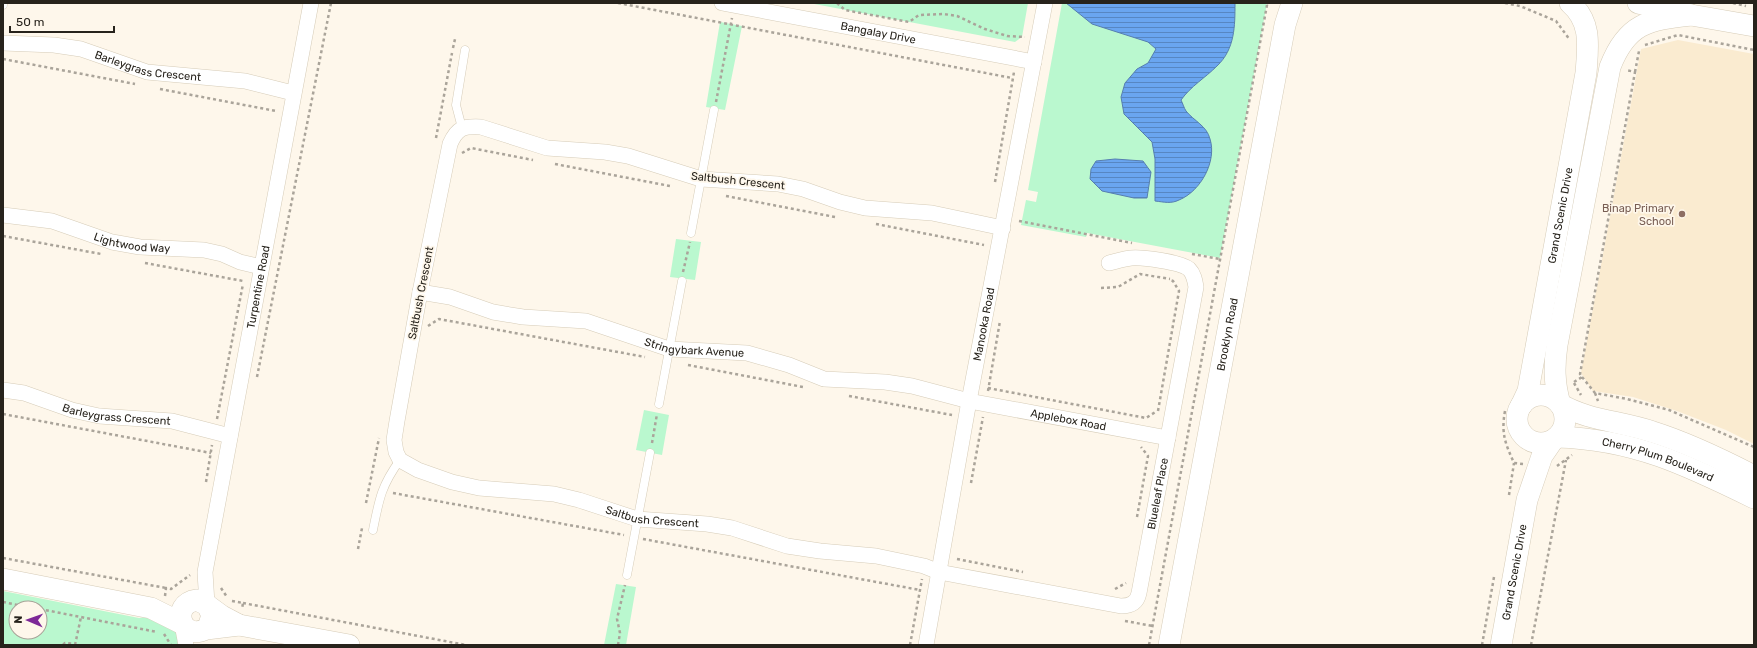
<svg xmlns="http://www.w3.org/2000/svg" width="1757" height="648" font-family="Rubik,sans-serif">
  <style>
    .built { fill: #faebd0 }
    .green { fill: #baf8cf; fill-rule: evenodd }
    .water { fill: url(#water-rules); stroke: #567eb0 }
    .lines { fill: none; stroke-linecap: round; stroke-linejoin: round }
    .lane-casing { stroke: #d6ccb8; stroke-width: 9 }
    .street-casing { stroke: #d6ccb8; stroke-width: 16 }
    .secondary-casing { stroke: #d6ccb8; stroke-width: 22 }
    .path { stroke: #aaa49a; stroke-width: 2.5; stroke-dasharray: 3 3; stroke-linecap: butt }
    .lane { stroke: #fff; stroke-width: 8 }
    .street { stroke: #fff; stroke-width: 15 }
    .secondary { stroke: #fff; stroke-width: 21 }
    .education-dot { fill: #8d6e63; stroke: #fef7eb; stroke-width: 1.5 }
    .labels { text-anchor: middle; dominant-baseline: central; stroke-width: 3.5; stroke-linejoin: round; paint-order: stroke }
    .street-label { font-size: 11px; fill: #27231c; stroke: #fef7eb }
    .education-label { font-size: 11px; fill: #785e54; stroke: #fef7eb; text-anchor: end }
  </style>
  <defs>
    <pattern id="water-rules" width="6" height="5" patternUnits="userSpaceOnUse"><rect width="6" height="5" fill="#6aa5f0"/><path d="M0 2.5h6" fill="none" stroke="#5786c2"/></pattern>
  </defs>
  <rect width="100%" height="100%" fill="#fef7eb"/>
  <path class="built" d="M1678,40L1754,54V444L1726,430L1677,411L1633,397L1593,391L1581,373L1641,49Z"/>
  <path class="green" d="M809,3H1028L1022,37L1015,42Z
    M1062,3H1267L1220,258L1087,233L1086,237L1021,225L1026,200L1036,202L1038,192L1028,190Z
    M720,22L742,26L725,110L706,107Z
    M676,239L701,242L695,280L670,277Z
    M644,410L669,415L662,455L636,450Z
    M616,584L636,587L626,645H604Z
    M3,591L139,618L153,616L172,622L182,645H3ZM16,608H40V632H16Z"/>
  <path class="water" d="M1066,3H1235C1235,26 1235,49 1217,66C1205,78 1191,86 1181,100C1183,104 1184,108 1186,111C1194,121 1207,126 1210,139C1217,161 1201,191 1179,200C1171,204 1164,202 1155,201V159L1152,142L1124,114L1121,97L1125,83L1137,69L1148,63L1156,49L1148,42L1092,24Z
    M1115,159L1143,161L1151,172L1147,198H1134L1102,191L1090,179L1091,169L1096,161Z"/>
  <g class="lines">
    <g class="lane-casing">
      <path id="lane" d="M3,5V3
        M462,128L456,105L465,50
        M691,233L714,110
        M659,404L682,281
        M373,530C379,500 381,486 400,460
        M627,575L650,453"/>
    </g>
    <g class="street-casing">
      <g id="street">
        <path id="s1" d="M722,3L1034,62"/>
        <path id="s2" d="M3,43L54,45L81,49L147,72L245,81L293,93"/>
        <path id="s3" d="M3,215L52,221L112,242L140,247L204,250L222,254L240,262L261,267"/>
        <path id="s4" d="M1003,228L932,213L865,208L840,202L803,189L778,184L701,179L628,156L605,152L547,148L481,127C463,126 457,128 450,144L420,292L397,421L394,440L396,452L400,460L418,470L452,482L479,488L554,494L579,500L637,519L707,524L732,528L787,546L820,551L876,556L924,566L939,572L1121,606C1130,606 1137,603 1139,593L1196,287C1195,281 1194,274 1189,269C1181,262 1142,257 1131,258C1124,259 1116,261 1109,263"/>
        <path id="s5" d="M420,292L450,297L493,312L523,317L586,321L669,349L747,353L789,365L824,379L885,382L912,386L969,401L1168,438"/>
        <path id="s6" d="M3,390L24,393L72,410L99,416L172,421L230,436"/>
        <path id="s7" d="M207,604L205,572L311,3"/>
        <path d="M182,624L186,645"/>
        <path id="s8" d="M926,645L969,401L1045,3"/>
      </g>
    </g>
    <g class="secondary-casing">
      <g id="secondary">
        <path d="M1638,3L1691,15L1754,26"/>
        <path d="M1691,15C1648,20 1627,23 1610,67L1557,345C1554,366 1554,383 1560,404C1589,421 1621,421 1653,432C1688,443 1721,459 1754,476"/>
        <circle cx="1541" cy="419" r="24"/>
        <path id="s9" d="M1521,406L1528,391L1530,380L1586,73C1588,46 1592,22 1570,3"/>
        <path id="s10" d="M1557,437C1633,439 1687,465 1754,498"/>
        <path d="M3,579L151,608L181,623"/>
        <path d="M207,605L222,616L239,625L349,645"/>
        <path d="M206,629L209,625L212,615L207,605L197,600C169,604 181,642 206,629L239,625"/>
        <path id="s11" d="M1169,645L1285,25L1292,3"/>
        <path id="s12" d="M1501,645L1527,500L1542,456L1553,440"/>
      </g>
    </g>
    <path class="path" d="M618,3L1012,78
      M837,3L845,10L909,22L919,15L944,14L957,16L985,29L1007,36L1025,37
      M1505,3L1520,6L1556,21L1570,40
      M1733,3L1746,6
      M1645,45L1678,35L1754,50
      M453,48L455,39
      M3,59L135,84
      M1635,72L1639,51
      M160,89L276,111
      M716,102L732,18
      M436,138L452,53
      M462,153L471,148L533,160
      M555,164L670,186
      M995,182L1014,72
      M726,196L835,217
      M1019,221L1132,243
      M876,224L984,245
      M3,236L101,254
      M1192,254L1220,259
      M145,263L243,281
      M683,272L690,242
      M1101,288L1118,287L1140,274L1170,279
      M428,326L439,319L645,357
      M688,365L803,387
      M257,377L331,3
      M1582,377L1595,393L1627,399L1669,410L1754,447
      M1574,382L1582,377L1580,374L1635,72L1626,70
      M1574,383L1581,395
      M988,388L1146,418L1157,411
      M988,391L1000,321
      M1595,393L1598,401
      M849,396L952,415
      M1158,411L1179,291L1173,281L1170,280
      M1505,411C1501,433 1505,443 1514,463L1523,464
      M3,414L211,453
      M217,419L243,284
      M652,443L657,414
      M1557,466L1572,455
      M206,482L212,445
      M971,483L983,417
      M393,493L624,535
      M1509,495L1514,463
      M366,503L379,438
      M1137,517L1148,456L1141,447
      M643,539L920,590
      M358,549L362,528
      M3,558L166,588
      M957,559L1023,572
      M221,588L227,597
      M1115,589L1126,583
      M165,596L166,588L171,589L190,575
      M232,601L243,603L242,609
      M3,602L33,608
      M243,603L466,645
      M40,609L157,632
      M1125,621L1153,626
      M164,634L171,645
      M63,645L65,643L75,644
      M75,645L81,617
      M618,645L620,633L617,619L625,585
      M910,645L922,579
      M1149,645L1267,5L1266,3
      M1482,645L1494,577
      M1531,645L1566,460"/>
    <use href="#lane" class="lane"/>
    <use href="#street" class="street"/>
    <use href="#secondary" class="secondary"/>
  </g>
  <circle class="education-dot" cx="1682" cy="214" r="4"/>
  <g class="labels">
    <g class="street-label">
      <text stroke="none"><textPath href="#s1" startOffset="159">Bangalay Drive</textPath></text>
      <text stroke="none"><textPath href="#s2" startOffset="148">Barleygrass Crescent</textPath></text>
      <text transform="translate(738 181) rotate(6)">Saltbush Crescent</text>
      <text stroke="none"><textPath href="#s9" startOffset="195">Grand Scenic Drive</textPath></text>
      <text stroke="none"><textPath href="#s3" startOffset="133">Lightwood Way</textPath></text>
      <text stroke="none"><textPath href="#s7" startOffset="322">Turpentine Road</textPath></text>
      <text transform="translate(421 293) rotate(-79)">Saltbush Crescent</text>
      <text stroke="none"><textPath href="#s8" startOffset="326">Manooka Road</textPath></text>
      <text stroke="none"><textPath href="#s11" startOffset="316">Brooklyn Road</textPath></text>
      <text stroke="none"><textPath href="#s5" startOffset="282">Stringybark Avenue</textPath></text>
      <text stroke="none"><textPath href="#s6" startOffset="117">Barleygrass Crescent</textPath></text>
      <text stroke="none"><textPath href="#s5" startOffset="665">Applebox Road</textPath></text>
      <text stroke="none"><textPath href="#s10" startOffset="104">Cherry Plum Boulevard</textPath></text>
      <text stroke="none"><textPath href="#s4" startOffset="1761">Blueleaf Place</textPath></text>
      <text stroke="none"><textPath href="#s4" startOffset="1157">Saltbush Crescent</textPath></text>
      <text stroke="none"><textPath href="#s12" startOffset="74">Grand Scenic Drive</textPath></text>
    </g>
    <g class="education-label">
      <text x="1674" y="208">Binap Primary<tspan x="1674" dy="13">School</tspan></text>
    </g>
  </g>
  <rect width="1757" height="648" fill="none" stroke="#27231c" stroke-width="8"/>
  <g transform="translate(28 620) rotate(272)"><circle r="19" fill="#fef7eb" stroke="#a8a298"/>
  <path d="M0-3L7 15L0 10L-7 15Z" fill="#7d2897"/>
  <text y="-6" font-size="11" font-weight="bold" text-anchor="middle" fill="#27231c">N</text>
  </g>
  <path d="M10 26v6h104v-6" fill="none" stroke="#27231c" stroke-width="2"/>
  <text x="16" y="26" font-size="12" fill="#27231c" stroke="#fef7eb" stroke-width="3" paint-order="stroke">50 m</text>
</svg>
